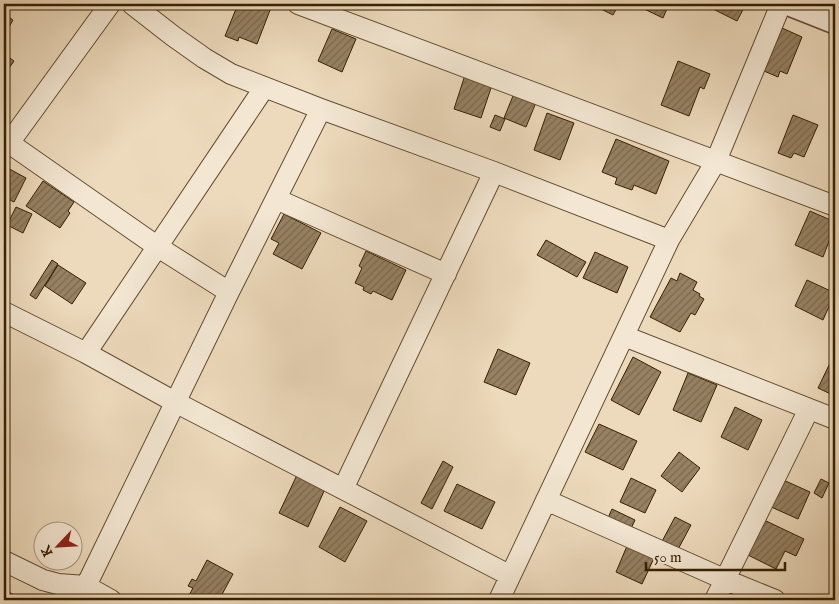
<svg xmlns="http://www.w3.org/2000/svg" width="839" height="604" font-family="'IM FELL English',serif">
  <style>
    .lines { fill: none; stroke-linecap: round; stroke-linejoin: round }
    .stream { stroke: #7f6a4c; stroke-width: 5.5 }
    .building { fill: url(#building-hatch); stroke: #372002 }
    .minor-casing { stroke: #644e30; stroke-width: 22 }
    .tertiary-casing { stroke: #644e30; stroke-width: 28 }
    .minor { stroke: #f3e7d3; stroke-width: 20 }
    .tertiary { stroke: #f3e7d3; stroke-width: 25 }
  </style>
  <defs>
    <pattern id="building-hatch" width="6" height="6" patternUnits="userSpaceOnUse" patternTransform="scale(1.25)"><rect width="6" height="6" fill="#968163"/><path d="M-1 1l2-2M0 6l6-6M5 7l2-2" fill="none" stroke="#7b694f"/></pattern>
  </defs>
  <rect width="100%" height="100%" fill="#eddabc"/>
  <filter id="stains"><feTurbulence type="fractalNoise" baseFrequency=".004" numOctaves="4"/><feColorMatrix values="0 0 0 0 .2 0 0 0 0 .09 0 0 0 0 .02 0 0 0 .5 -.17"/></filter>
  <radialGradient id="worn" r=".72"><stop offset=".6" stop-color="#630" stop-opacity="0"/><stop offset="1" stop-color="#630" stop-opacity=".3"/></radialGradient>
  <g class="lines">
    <path class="stream" d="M4,592L19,600"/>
  </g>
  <path class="building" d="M238,4L272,5L257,44L239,37L238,41L225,36Z
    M599,4H619L613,15L597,7Z
    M641,4H669L663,18L640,7Z
    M703,4H746L737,21Z
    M4,14L13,20L4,36Z
    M782,28L802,37L787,74L780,71L778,77L764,71L772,53L769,52L776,35L779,36Z
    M332,29L356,39L342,72L318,61Z
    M4,54L14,61L7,71L4,68Z
    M678,61L710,74L704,89L700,87L689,116L661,105Z
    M465,75L492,85L481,118L454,109Z
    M515,91L537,100L526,127L504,118Z
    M547,113L574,123L560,160L534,150Z
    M495,115L505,119L500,131L490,127Z
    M793,115L818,125L804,157L794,153L791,158L778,153Z
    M616,139L669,161L656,194L634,185L632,190L615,184L617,178L602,172Z
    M4,166L26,178L14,202L4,197Z
    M43,181L74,202L68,211L70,213L60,228L26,206Z
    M16,207L32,214L23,233L7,225Z
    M810,211L835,222V226L823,257L795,245Z
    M284,214L321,233L302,269L273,254L279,243L271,239Z
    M546,240L586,262L577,277L537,255Z
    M366,251L406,270L392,300L373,291L371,294L363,290L364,287L355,283L362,268L359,266Z
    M595,252L628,267L617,293L583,278Z
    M52,260L58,264L36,299L30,295Z
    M58,265L86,283L72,304L45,286Z
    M680,273L697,282L693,290L700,294L699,296L704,299L695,315L691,313L680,332L650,317L671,278L677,281Z
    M807,280L835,293L823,320L795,306Z
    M498,349L530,363L516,395L484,382Z
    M633,357L661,372L639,415L611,400Z
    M831,361L835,363V396L818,388Z
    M688,373L717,385L701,422L673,410Z
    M735,407L762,420L748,450L721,437Z
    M599,424L637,441L623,470L585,452Z
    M679,452L700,468L682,492L661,476Z
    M443,461L453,467L432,509L421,503Z
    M297,475L325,489L308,527L279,513Z
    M631,478L656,490L645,513L620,502Z
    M781,479L810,492L798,519L769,506Z
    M821,479L829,483L822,498L814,493Z
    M457,484L495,502L482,529L444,511Z
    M340,507L367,521L345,562L319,547Z
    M612,509L635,520L630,531L607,520Z
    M675,517L691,525L675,555L659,547Z
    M764,520L804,539L796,556L785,551L776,569L748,555Z
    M627,546L654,558L642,584L616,572Z
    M207,560L233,574L219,600H189L187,599L193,588L188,586L192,579L196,581Z"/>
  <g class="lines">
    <g class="minor-casing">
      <path id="minor" d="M132,4L173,36L204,58L231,74L321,109L494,172L669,240
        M298,4L835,206
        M4,141L9,143L158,247L229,292
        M9,143L110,4
        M276,199L446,274
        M4,312L86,353L175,402L509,575
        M624,336L835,419
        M86,353L264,88
        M343,489L494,172
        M546,500L726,580L775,600
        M4,561L43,580L58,584L86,586L111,600
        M86,586L229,292L321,109
        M499,600L669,240L716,161L781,4
        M715,600L809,409"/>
    </g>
    <g class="tertiary-casing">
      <path id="tertiary" d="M792,4L835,21"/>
    </g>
    <use href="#minor" class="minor"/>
    <use href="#tertiary" class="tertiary"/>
  </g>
  <rect width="839" height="604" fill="none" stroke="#eddabc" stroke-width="20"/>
  <rect x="5" y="5" width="829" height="594" fill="none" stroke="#372002" stroke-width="2.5"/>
  <rect x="10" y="10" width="819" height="584" fill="none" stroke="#372002"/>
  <g transform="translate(58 546) rotate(245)"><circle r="24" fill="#f3e7d3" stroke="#a8977f"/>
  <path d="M0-4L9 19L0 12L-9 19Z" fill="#8f2418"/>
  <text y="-8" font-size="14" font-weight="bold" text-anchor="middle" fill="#372002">K</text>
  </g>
  <path d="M646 562v8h139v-8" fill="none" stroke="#372002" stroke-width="2.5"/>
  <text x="654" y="562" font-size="15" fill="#372002" stroke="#f3e7d3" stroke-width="4" paint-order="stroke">50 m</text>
  <rect width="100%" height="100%" filter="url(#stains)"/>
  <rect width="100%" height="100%" fill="url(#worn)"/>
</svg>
